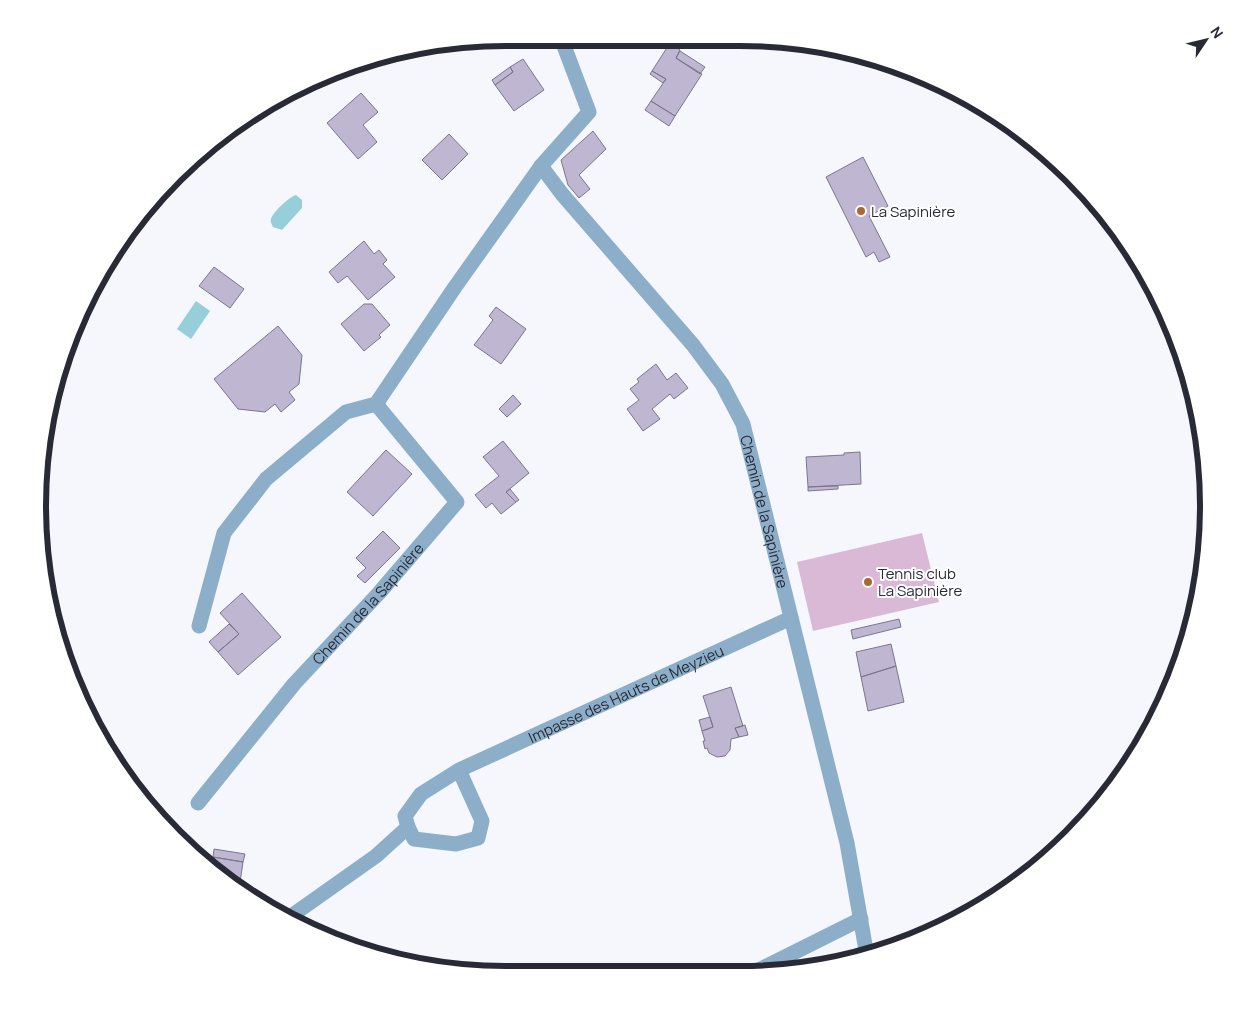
<svg xmlns="http://www.w3.org/2000/svg" width="1246" height="1012" font-family="Manrope,sans-serif">
  <style>
    .green { fill: #dab9d7 }
    .water { fill: #96ceda }
    .building { fill: #bfb6d1; stroke: #7d758e }
    .lines { fill: none; stroke-linecap: round; stroke-linejoin: round }
    .minor { stroke: #8caec9; stroke-width: 15 }
    .poi-dot { fill: #aa6835; stroke: #fff; stroke-width: 2 }
    .labels { text-anchor: middle; dominant-baseline: central; stroke-width: 4; stroke-linejoin: round; paint-order: stroke }
    .poi-label { font-size: 15px; fill: #282b36; stroke: #fff; text-anchor: start }
    .street-label { font-size: 15px; fill: #282b36; stroke: #fff }
    .rim { fill: none; stroke: #282b36; stroke-width: 6 }
  </style>
  <rect width="100%" height="100%" fill="#f5f7fd"/>
  <path class="green" d="M922,533L939,602L813,631L797,562Z"/>
  <path class="water" d="M296,195L302,200V208L282,230L273,227C272,224 270,223 271,219C273,212 289,197 296,195Z
    M196,301L210,311L191,339L177,329Z"/>
  <path class="building" d="M670,43L680,50L676,58L702,74L675,116L651,101L666,79L652,71Z
    M680,51L705,67L700,74L676,58Z
    M523,59L544,90L514,111L495,85L513,72L510,67Z
    M510,67L513,72L495,85L492,80Z
    M652,71L666,79L663,83L650,74Z
    M361,93L378,112L363,125L377,142L358,159L327,123Z
    M651,101L675,116L669,126L645,110Z
    M593,131L606,149L579,175L590,189L579,198L568,185L561,160Z
    M449,134L468,154L442,180L422,160Z
    M863,157L888,206L869,216L890,257L879,262L874,252L866,257L826,177Z
    M364,241L374,254L379,250L387,260L383,264L395,277L368,300L347,276L338,283L329,272Z
    M214,267L244,289L230,308L199,286Z
    M364,304H372L390,325L379,335L381,337L364,351L341,324Z
    M496,307L526,329L501,364L474,345L493,320L489,316Z
    M278,326L302,355L299,384L289,392L295,400L281,412L275,404L265,412L238,409L214,379Z
    M656,364L667,380L676,373L688,388L674,399L670,394L652,409L660,419L643,431L627,409L639,400L630,389L639,382L637,379Z
    M513,395L521,404L507,417L499,409Z
    M503,441L529,473L506,492L516,502L501,514L492,503L486,508L475,495L499,476L483,457Z
    M386,450L412,474L373,516L347,492Z
    M860,452L861,484L808,487L806,457L844,455V453Z
    M838,486V489L808,491V487Z
    M510,489L519,500L516,502L506,492Z
    M383,531L400,548L365,583L357,576L366,568L356,558Z
    M242,593L281,637L238,675L218,652L239,634L220,613Z
    M899,619L901,627L853,639L851,630Z
    M229,624L239,634L218,652L209,642Z
    M891,644L896,666L861,677L856,652Z
    M896,666L904,702L868,711L861,677Z
    M731,687L743,726L735,728L739,737L731,739L730,750L725,756L717,757L709,753L707,748L705,749L703,741H705L702,731L713,727L703,696Z
    M710,717L713,727L702,731L699,720Z
    M745,725L748,735L739,737L735,728Z
    M214,849L245,854L243,862L213,857Z
    M213,857L243,862L239,889L221,878L211,869Z"/>
  <g class="lines">
    <g class="minor">
      <path id="s1" d="M541,166L562,194L693,345L722,384L743,424L847,843L867,956"/>
      <path d="M199,626L224,533L266,479L346,412L376,404L455,287L541,166L589,112L561,38"/>
      <path id="s2" d="M459,770L482,821L478,838L456,844L414,839L408,827L405,816L421,794L459,770L791,618"/>
      <path id="s3" d="M198,803L294,684L379,593L457,502L376,404"/>
      <path d="M289,920L294,914L376,856L408,827"/>
      <path d="M751,974L861,919"/>
    </g>
  </g>
  <g class="poi-dot">
    <circle cx="861" cy="211" r="5"/>
    <circle cx="868" cy="582" r="5"/>
  </g>
  <g class="labels">
    <g class="poi-label">
      <text x="871" y="211">La Sapinière</text>
      <text x="878" y="573">Tennis club<tspan x="878" dy="17">La Sapinière</tspan></text>
    </g>
    <g class="street-label">
      <text stroke="none"><textPath href="#s1" startOffset="419">Chemin de la Sapinière</textPath></text>
      <text stroke="none"><textPath href="#s3" startOffset="262">Chemin de la Sapinière</textPath></text>
      <text stroke="none"><textPath href="#s2" startOffset="419">Impasse des Hauts de Meyzieu</textPath></text>
    </g>
  </g>
  <path d="M0 0H1246V1012H0ZM506 46H740A460 460 0 0 1 1200 506V506A460 460 0 0 1 740 966H506A460 460 0 0 1 46 506V506A460 460 0 0 1 506 46Z" fill="#fff" fill-rule="evenodd"/>
  <path class="rim" d="M506 46H740A460 460 0 0 1 1200 506V506A460 460 0 0 1 740 966H506A460 460 0 0 1 46 506V506A460 460 0 0 1 506 46Z"/>
  <g transform="translate(1206 40) rotate(55)" stroke="#ffffff" stroke-width="4" paint-order="stroke">
  <path d="M0-4L9 19L0 12L-9 19Z" fill="#282b36"/>
  <text y="-8" font-size="14" font-weight="bold" text-anchor="middle" fill="#282b36">N</text>
  </g>
</svg>
